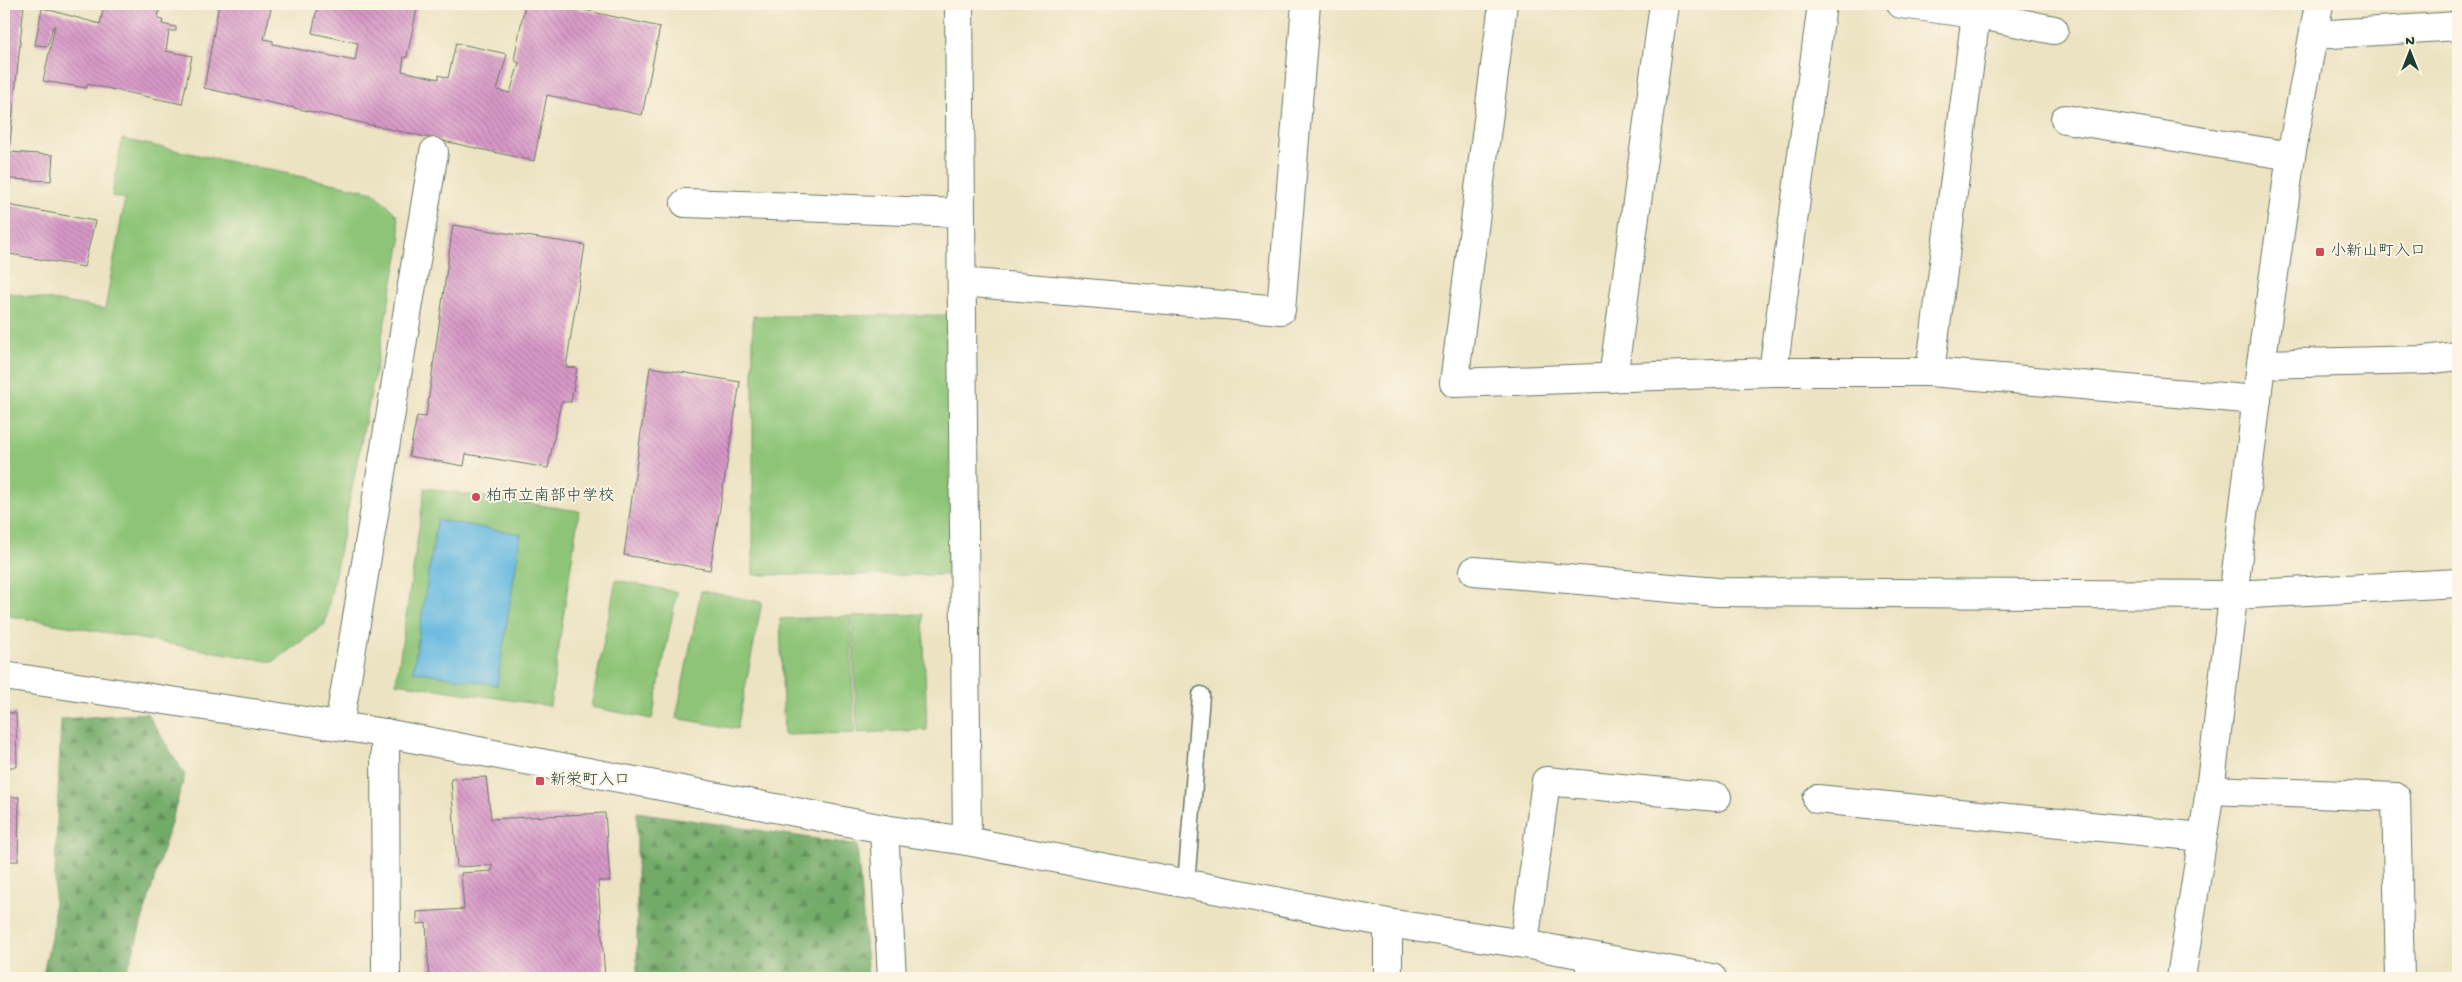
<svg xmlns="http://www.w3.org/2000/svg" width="2462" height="982" font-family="'Gochi Hand','Klee One',sans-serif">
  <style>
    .forest { fill: url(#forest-firs); stroke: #48744e }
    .garden { fill: #8dc477; stroke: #568056 }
    .water { fill: #63b8e0; stroke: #417a8a }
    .building { fill: url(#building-back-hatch) }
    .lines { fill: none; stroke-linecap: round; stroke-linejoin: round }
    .service-casing { stroke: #677766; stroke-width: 19 }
    .minor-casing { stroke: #677766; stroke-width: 30 }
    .tertiary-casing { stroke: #677766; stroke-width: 30 }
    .service { stroke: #fff; stroke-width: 16 }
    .minor { stroke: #fff; stroke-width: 28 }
    .tertiary { stroke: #fff; stroke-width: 28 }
    .poi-dot { fill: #d1495b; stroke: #fcf5e5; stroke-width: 2 }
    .labels { text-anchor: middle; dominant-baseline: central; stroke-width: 4; stroke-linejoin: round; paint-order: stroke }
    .poi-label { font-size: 16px; fill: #1f3d34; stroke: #fcf5e5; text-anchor: start }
  </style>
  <defs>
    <pattern id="forest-firs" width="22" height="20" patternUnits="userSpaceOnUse" patternTransform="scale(1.25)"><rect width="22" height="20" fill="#72aa68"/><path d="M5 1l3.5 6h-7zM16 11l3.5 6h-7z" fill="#5d8c56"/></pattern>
    <pattern id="building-back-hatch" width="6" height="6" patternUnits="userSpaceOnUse" patternTransform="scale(1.25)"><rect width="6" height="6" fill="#d898c8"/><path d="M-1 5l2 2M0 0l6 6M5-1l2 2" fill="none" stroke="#af7da3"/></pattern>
  </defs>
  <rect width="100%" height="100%" fill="#fcf5e5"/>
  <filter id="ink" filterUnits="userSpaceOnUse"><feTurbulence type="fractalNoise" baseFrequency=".02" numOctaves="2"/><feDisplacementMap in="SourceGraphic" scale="10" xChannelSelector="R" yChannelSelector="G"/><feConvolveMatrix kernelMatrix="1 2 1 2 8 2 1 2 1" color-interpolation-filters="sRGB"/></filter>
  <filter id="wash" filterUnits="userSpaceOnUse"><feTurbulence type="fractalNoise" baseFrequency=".0096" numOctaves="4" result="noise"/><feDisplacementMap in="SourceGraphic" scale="20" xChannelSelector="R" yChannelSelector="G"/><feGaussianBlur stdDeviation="1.12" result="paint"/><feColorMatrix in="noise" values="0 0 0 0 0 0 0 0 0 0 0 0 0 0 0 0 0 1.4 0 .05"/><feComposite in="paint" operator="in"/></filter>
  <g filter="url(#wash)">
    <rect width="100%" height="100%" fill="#ece3c2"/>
    <path class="forest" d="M147,713L185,775L130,962L122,978H42L53,929L61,719Z
      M637,812L857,845L868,978H637Z"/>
    <path class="garden" d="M122,139L374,192L397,215L401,241L325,624L273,662L4,615V292L105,309L125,199L112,196Z
      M950,315V575H753V316Z
      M425,488L579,511L550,706L396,683Z
      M616,580L677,592L652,719L591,707Z
      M701,591L762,602L737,729L676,718Z
      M923,614L927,730L857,733L852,616Z
      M850,616L854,733L784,735L780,619Z"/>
    <path class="water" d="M437,520L521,534L497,685L413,671Z"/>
    <g id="blocks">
      <path class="building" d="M4,4H24L9,152L53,155L51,181L10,179L8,205L95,221L84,267L4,253Z
        M104,4H160L158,19L163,20L162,24L176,27V31H169L166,51L192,56L182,104L87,84V88L43,81L55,26H53L48,46L35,45L42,8L100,24Z
        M219,4H272L264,39L273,41V44L355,61L358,43L312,33L318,4H418L407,57H404L402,71L439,79V75L448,78L456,43L507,54L497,90L510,93L519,63L514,60L525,4H557L660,27L642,115L547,95L534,161L204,88Z
        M453,225L585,245L566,367L577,368L571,402H561L548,468L466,454L464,466L409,456L417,416L426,417Z
        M650,367L740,382L710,570L624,555Z
        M4,713H16L17,767H4Z
        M486,777L491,819L605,813L610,881H598L605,978H429L426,923L417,924V912L464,909L461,873L492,871V865L457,867L451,779Z
        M4,797H19L18,861H4Z"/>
    </g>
  </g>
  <g filter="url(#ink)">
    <use href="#blocks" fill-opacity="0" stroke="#677766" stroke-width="1"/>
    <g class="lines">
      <g class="service-casing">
        <path id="service" d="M1186,885L1201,695"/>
      </g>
      <g class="minor-casing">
        <path id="minor" d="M959,4L967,841
          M1503,4L1454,383L1773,372H1930L2257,400
          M1901,4L1976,14L2054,30
          M2314,35L2458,26
          M2065,119L2291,156
          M685,203L961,213
          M962,282L1281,310L1306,4
          M2261,364L2425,360L2458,356
          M1773,372L1822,4
          M1930,372L1976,14
          M1613,378L1664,4
          M1474,571L1717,592L2233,595L2458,583
          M339,726L434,152
          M385,733L386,978
          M2210,790L2396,797L2400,978
          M1817,799L2202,837
          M884,829L892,978
          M1524,944L1546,781L1717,797
          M1590,957V978
          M1388,978V923"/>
      </g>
      <g class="tertiary-casing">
        <path id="tertiary" d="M4,676L385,733L884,829L967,841L1388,923L1524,944L1712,978
          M2181,978L2210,790L2261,364L2291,156L2319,4"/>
      </g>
      <use href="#service" class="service"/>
      <use href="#minor" class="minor"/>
      <use href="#tertiary" class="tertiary"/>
    </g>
  </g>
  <g class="poi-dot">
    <rect x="2315" y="247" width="10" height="10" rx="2.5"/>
    <circle cx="476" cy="497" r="5"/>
    <rect x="535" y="776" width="10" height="10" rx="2.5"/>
  </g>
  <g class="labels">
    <g class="poi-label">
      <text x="2330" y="252">小新山町入口</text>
      <text x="486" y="497">柏市立南部中学校</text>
      <text x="550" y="781">新栄町入口</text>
    </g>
  </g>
  <rect width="2462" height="982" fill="none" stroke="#fcf5e5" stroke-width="20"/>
  <g transform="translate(2410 52)" stroke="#fcf5e5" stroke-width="4" paint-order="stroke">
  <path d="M0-4L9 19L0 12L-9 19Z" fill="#1f3d34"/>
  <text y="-8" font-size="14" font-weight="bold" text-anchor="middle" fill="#1f3d34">N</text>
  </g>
</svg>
